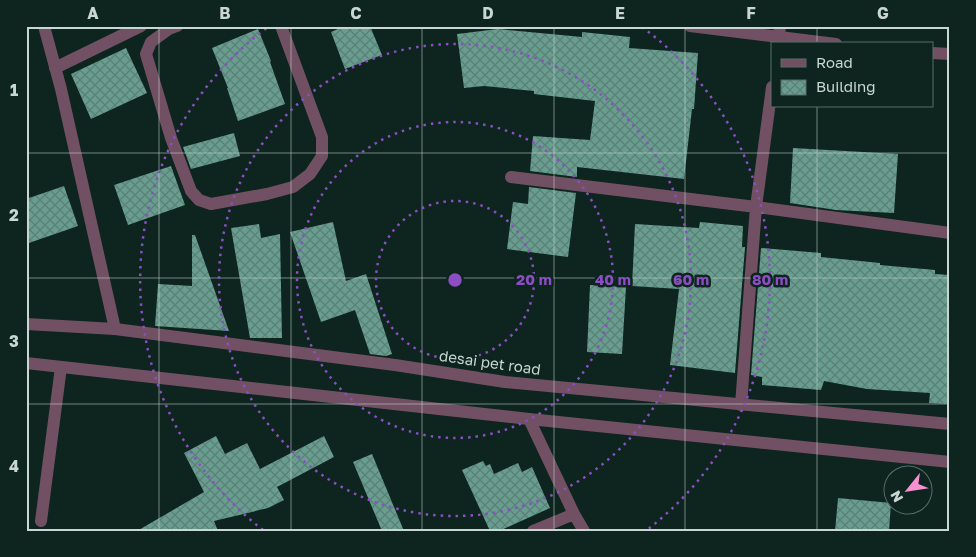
<svg xmlns="http://www.w3.org/2000/svg" width="976" height="557" font-family="'Golos Text',sans-serif">
  <style>
    .building { fill: url(#building-cross-hatch) }
    .lines { fill: none; stroke-linecap: round; stroke-linejoin: round }
    .minor { stroke: #725064; stroke-width: 12 }
    .tertiary { stroke: #725064; stroke-width: 12 }
    .grid { fill: none; stroke: #c9d7d3; stroke-width: 1; stroke-opacity: 0.55 }
    .ring { fill: none; stroke: #8b4ec3; stroke-width: 2.5; stroke-dasharray: 2.5 5 }
    .labels { text-anchor: middle; dominant-baseline: central; stroke-width: 5; stroke-linejoin: round; paint-order: stroke }
    .street-label { font-size: 15px; fill: #c9d7d3; stroke: #0d241f }
    .centre { fill: #8b4ec3; stroke: #0d241f; stroke-width: 2.5 }
    .ring-label { font-size: 15px; text-anchor: middle; font-weight: bold; fill: #8b4ec3; stroke: #0d241f; stroke-width: 5; stroke-linejoin: round; paint-order: stroke }
    .neatline { fill: none; stroke: #c9d7d3; stroke-width: 2 }
    .grid-label { font-size: 16px; text-anchor: middle; font-weight: bold; fill: #c9d7d3 }
  </style>
  <defs>
    <pattern id="building-cross-hatch" width="8" height="8" patternUnits="userSpaceOnUse" patternTransform="scale(1.25)"><rect width="8" height="8" fill="#689d8f"/><path d="M0 0l8 8M0 8l8-8" fill="none" stroke="#5b8177"/></pattern>
  </defs>
  <rect width="100%" height="100%" fill="#0d241f"/>
  <path class="building" d="M345,26H370L382,55L345,69L331,32Z
    M258,29L271,61L270,62L285,104L238,121L227,88H228L212,48Z
    M498,29L582,37V32L630,37L629,48L698,53L694,109H692L684,179L577,167V177L530,171L533,136L590,140L595,101L534,94V91L484,86L464,88L457,34Z
    M126,48L147,93L91,119L71,74Z
    M234,133L240,156L191,169L183,147Z
    M793,148L898,154L894,213L836,210L790,203Z
    M171,166L185,205L128,225L114,185Z
    M64,186L78,226L26,244V199Z
    M529,187L576,193L568,257L507,249L513,202L528,204Z
    M333,222L346,281L366,274L392,354L386,356L370,354L355,310L321,322L290,232Z
    M700,222L743,226L742,247H745L735,373L670,365L679,289L632,286L635,224L699,228Z
    M259,224L261,238L280,234L282,338H250L231,228Z
    M192,235H195L229,331L155,326L158,284L192,286Z
    M761,248L821,253V257L880,263V265L935,270V274L950,275V404L929,403L930,393L867,389L824,381L821,390L762,385V377L751,375Z
    M590,285L626,287L622,354L587,352Z
    M216,436L225,454L247,443L260,469L324,436L334,457L277,487L284,500L268,508L214,521L218,531H137L204,492L184,453Z
    M372,454L404,531H382L353,462Z
    M483,461L486,466L490,464L494,474L518,463L522,472L532,467L550,508L499,531H490L462,470Z
    M838,498L891,503L889,531H835Z"/>
  <g class="lines">
    <path class="minor" d="M44,26L61,89L115,329
      M177,26L169,29L151,42L146,54L171,138L191,191L199,200L211,204L267,194L293,187L310,174L322,156V137L281,26
      M690,26L836,44
      M778,44L780,26
      M932,53L950,54
      M55,68L141,26
      M511,177L756,207L950,233
      M741,405L756,207L772,87
      M529,419L574,514L584,531
      M41,521L61,367
      M533,531L574,514"/>
    <path class="tertiary" d="M26,324L115,329L395,365L505,382L950,424
      M26,363L529,419L950,462"/>
  </g>
  <path class="grid" d="M159,26V531M291,26V531M422,26V531M554,26V531M685,26V531M817,26V44M817,106V531M26,153H950M26,278H950M26,404H950"/>
  <g class="ring">
    <circle cx="455" cy="280" r="79"/>
    <circle cx="455" cy="280" r="158"/>
    <circle cx="455" cy="280" r="236"/>
    <path d="M263 530A315 315 0 0 1 268 27M642 27A315 315 0 0 1 647 530"/>
  </g>
  <g class="labels">
    <g class="street-label">
      <text transform="translate(490 362) rotate(8)">desai pet road</text>
    </g>
  </g>
  <circle cx="455" cy="280" r="8" class="centre"/>
  <g class="ring-label">
    <text x="534" y="285">20 m</text>
    <text x="613" y="285">40 m</text>
    <text x="691" y="285">60 m</text>
    <text x="770" y="285">80 m</text>
  </g>
  <rect width="976" height="557" fill="none" stroke="#0d241f" stroke-width="55"/>
  <rect x="771" y="42" width="162" height="65" fill="#0d241f" stroke="#586c67"/>
  <rect x="781" y="59" width="25" height="8" fill="#725064" stroke="#586c67"/>
  <text x="816" y="68" font-size="15" fill="#c9d7d3">Road</text>
  <rect x="781" y="80" width="25" height="15" fill="url(#building-cross-hatch)" stroke="#586c67"/>
  <text x="816" y="92" font-size="15" fill="#c9d7d3">Building</text>
  <g transform="translate(908 490) rotate(240)"><circle r="24" fill="#0d241f" stroke="#586c67"/>
  <path d="M0-4L9 19L0 12L-9 19Z" fill="#f690d1"/>
  <text y="-8" font-size="14" font-weight="bold" text-anchor="middle" fill="#c9d7d3">N</text>
  </g>
  <rect x="28" y="28" width="920" height="502" class="neatline"/>
  <g class="grid-label">
    <text x="93" y="19">A</text>
    <text x="225" y="19">B</text>
    <text x="356" y="19">C</text>
    <text x="488" y="19">D</text>
    <text x="620" y="19">E</text>
    <text x="751" y="19">F</text>
    <text x="883" y="19">G</text>
    <text x="14" y="96">1</text>
    <text x="14" y="221">2</text>
    <text x="14" y="347">3</text>
    <text x="14" y="472">4</text>
  </g>
</svg>
